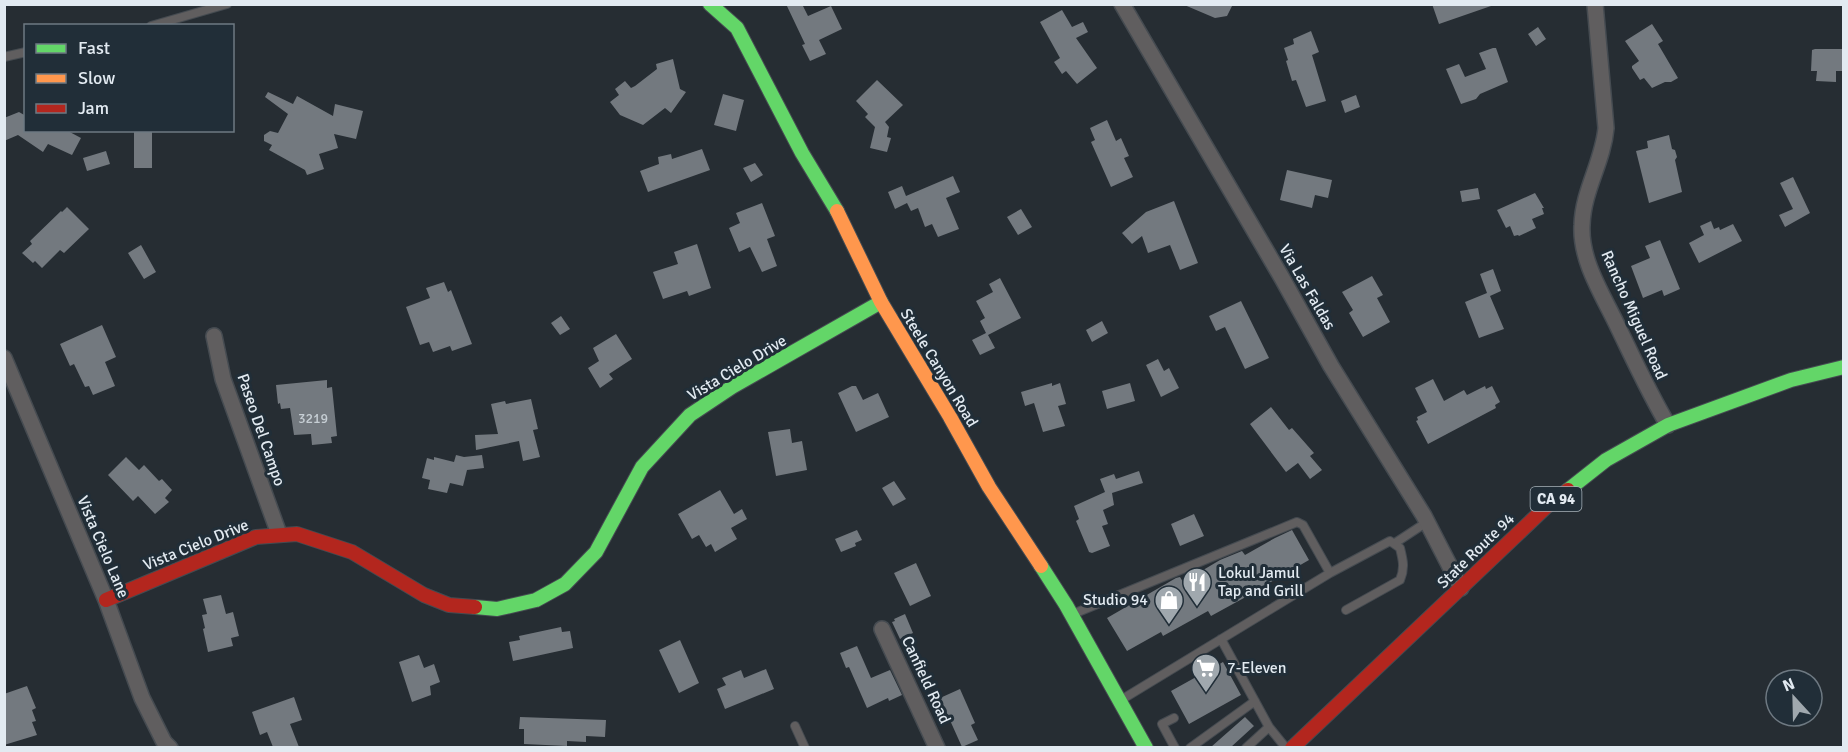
<svg xmlns="http://www.w3.org/2000/svg" width="1848" height="752" font-family="Signika,sans-serif">
  <style>
    .building { fill: #73797f }
    .lines { fill: none; stroke-linecap: round; stroke-linejoin: round }
    .lane-casing { stroke: #454b51; stroke-width: 10 }
    .street-casing { stroke: #454b51; stroke-width: 18 }
    .fast-casing { stroke: #454b51; stroke-width: 16 }
    .slow-casing { stroke: #454b51; stroke-width: 16 }
    .jam-casing { stroke: #454b51; stroke-width: 16 }
    .lane { stroke: #605e5f; stroke-width: 8 }
    .street { stroke: #605e5f; stroke-width: 15 }
    .fast { stroke: #63d668; stroke-width: 14 }
    .slow { stroke: #ff974d; stroke-width: 14 }
    .jam { stroke: #b3261e; stroke-width: 14 }
    .labels { text-anchor: middle; dominant-baseline: central; stroke-width: 6; stroke-linejoin: round; paint-order: stroke }
    .number-label { font-size: 14px; fill: #c6ced4 }
    .shield { fill: #212e38; stroke: #a8b2ba; stroke-width: 1.5 }
    .shield-label { font-size: 15px; font-weight: bold; fill: #e2eaf1 }
    .street-label { font-size: 16px; fill: #e2eaf1; stroke: #212e38 }
    .poi-label { font-size: 16px; fill: #e2eaf1; stroke: #212e38; text-anchor: start }
  </style>
  <rect width="100%" height="100%" fill="#262d33"/>
  <path class="building" d="M786,4H802L808,16L831,6L842,29L819,40L826,54L810,61L802,45L805,44Z
    M1182,4H1233L1227,16L1215,18Z
    M1432,4H1491V6L1439,24Z
    M1062,10L1072,27L1083,22L1088,32L1076,38L1097,68L1077,84L1066,71L1062,74L1054,62L1060,58L1040,22Z
    M1652,24L1663,41L1658,44L1678,78L1671,82H1665L1652,88L1644,78L1640,80L1632,68V66L1639,61L1625,41Z
    M1538,27L1546,39L1536,46L1528,34Z
    M1311,31L1319,52L1312,55L1326,101L1306,107L1296,80L1292,81L1286,61L1288,60L1284,48L1294,44L1293,39Z
    M1493,48H1496L1508,82L1480,94L1476,99L1461,104L1446,69L1459,64L1465,77L1486,69L1479,53Z
    M1815,49H1844V71H1836V82L1816,81L1817,71H1811L1812,50Z
    M673,59L680,89L686,92L671,113L665,108L643,125L620,115L610,102L619,95L615,89L625,81L631,88L635,86L657,69L656,64Z
    M877,80L903,105L885,122L889,127L887,137L891,138L887,152L870,148L875,127L865,117L868,114L856,101Z
    M268,92L293,104L297,96L333,116L335,104L363,111L356,139L334,134L338,148L319,154L324,169L307,175L305,170L269,150L272,145L264,141V135L270,131L278,133L288,114L265,97Z
    M723,94L744,100L736,131L714,125Z
    M1356,95L1360,107L1345,113L1341,101Z
    M19,112L26,116V130H66L81,138L72,155L48,144L43,152L18,135L4,141V118Z
    M1107,120L1116,141L1121,138L1129,156L1124,158L1133,177L1111,187L1091,142L1095,140L1090,128Z
    M134,130H152V168H134Z
    M1669,135L1672,149L1675,150L1677,157L1675,160L1682,192L1649,203L1636,151L1648,148L1647,141Z
    M702,149L710,170L648,192L640,171L659,164L658,157L671,154L672,159Z
    M106,151L110,164L87,171L83,158Z
    M755,163L763,175L751,182L743,168Z
    M1287,170L1332,180L1328,198L1315,195L1312,208L1280,200Z
    M953,176L960,192L946,198L959,229L938,237L932,224L925,227L918,208L911,211L907,203L895,209L888,192L902,186L906,196Z
    M1793,177L1810,213L1785,227L1779,215L1793,209L1780,183Z
    M1478,188L1480,199L1462,202L1460,191Z
    M1535,193L1544,208H1542L1544,214L1532,219L1536,228L1519,236L1518,235L1514,236L1510,226L1506,228L1497,210Z
    M1174,201L1198,263L1180,270L1170,245L1148,253L1142,236L1132,244L1122,233L1146,212Z
    M762,203L775,236L767,239L777,266L762,272L750,247L739,252L729,228L740,223L736,213Z
    M67,207L89,229L64,253L60,250L42,268L35,261L33,263L22,253L32,244L30,241L61,211L62,212Z
    M1021,209L1032,227L1018,235L1007,217Z
    M1711,221L1714,229L1719,227L1720,230L1733,224L1742,241L1699,263L1689,243L1704,235L1700,226Z
    M1660,240L1680,289L1664,296L1662,290L1643,298L1631,266L1650,258L1645,246Z
    M697,244L711,288L689,296L687,291L663,299L653,272L678,264L674,252Z
    M141,245L156,272L144,279L128,253Z
    M1493,269L1501,291L1490,296L1504,329L1479,338L1465,302L1487,293L1480,274Z
    M1372,276L1383,295L1377,298L1390,322L1363,337L1349,313L1353,310L1342,292Z
    M1000,278L1021,318L988,335L995,348L980,355L972,340L986,333L980,321L985,318L976,301L993,292L989,284Z
    M444,282L448,292L451,290L472,344L452,351L450,346L433,352L429,342L420,345L406,307L430,298L426,288Z
    M1241,301L1269,358L1245,369L1225,327L1216,331L1209,316Z
    M561,316L570,329L560,335L551,323Z
    M1102,321L1108,333L1092,342L1086,330Z
    M102,325L116,357L105,362L115,386L93,395L89,386L85,387L74,364L70,366L60,344Z
    M616,334L632,359L609,374L613,379L600,388L588,368L599,361L593,348Z
    M1158,359L1164,371L1169,368L1179,388L1161,397L1146,365Z
    M1433,379L1444,401L1464,390L1467,395L1485,386L1486,389L1492,386L1500,402L1495,405L1496,408L1428,444L1416,421L1418,420L1417,417L1427,412L1415,388Z
    M327,380V388L332,387L337,436L331,437L332,443L312,445L311,434L294,435L290,408L281,409L280,403L278,404L276,385Z
    M1052,383V386L1060,383L1066,404L1058,406L1065,426L1043,432L1034,403L1025,406L1021,392Z
    M1130,383L1135,401L1107,409L1102,391Z
    M852,386H856L863,400L878,393L889,417L856,432L838,393Z
    M531,399L538,429L533,430L540,457L523,461L519,441L476,450L475,435L498,434L491,404L505,401L506,404Z
    M1271,407L1289,430L1292,428L1314,453L1310,456L1322,470L1310,479L1298,463L1286,472L1250,424Z
    M790,429L792,443L802,441L807,470L776,476L768,432Z
    M456,455L464,457L482,455L484,468L467,470L463,486L450,483L447,493L428,489L430,480L422,478L427,458L434,460V457L454,462Z
    M126,457L139,470L144,465L159,481L162,479L172,490L165,498L169,502L155,514L138,496L133,501L108,475Z
    M1139,471L1143,483L1112,493L1114,505L1103,510L1108,524L1102,526L1110,546L1092,553L1089,552L1076,521L1079,519L1074,506L1105,492L1100,479L1114,474L1116,479Z
    M894,481L906,499L893,506L882,488Z
    M720,490L734,514L742,509L747,519L731,528L737,539L715,552L711,544L706,547L699,535L692,539L678,514Z
    M1194,514L1204,536L1180,546L1171,524Z
    M857,530L862,540L855,543L856,546L841,552L835,539Z
    M1292,530L1309,560L1264,586L1266,589L1254,595L1253,593L1211,616L1208,611L1163,636L1161,632L1127,651L1107,618L1176,578L1180,577L1183,582L1220,560L1242,551L1245,555L1275,538Z
    M916,563L931,596L910,606L894,573Z
    M221,595L226,614L233,612L239,636L231,638L233,646L208,652L203,629L205,628L202,615L207,614L203,599Z
    M905,614L913,633L900,639L892,622L895,621L894,619Z
    M561,627L562,632L570,631L573,648L513,661L509,642L520,640L519,636Z
    M680,640L699,683L679,693L659,650Z
    M857,646L871,678L890,670L902,695L889,701L888,698L867,708L849,667L846,668L840,653Z
    M419,655L424,668L434,664L440,682L430,686L431,695L412,702L399,662Z
    M1223,662L1241,695L1189,724L1171,691Z
    M766,669L774,689L725,709L717,689L726,685L722,678L741,670L744,678Z
    M27,686L36,708L32,710L36,721L32,722L37,735L4,745V694Z
    M960,689L975,723L971,725L978,740L962,747L940,698Z
    M294,697L302,720L290,724L299,747H273L267,732L260,735L252,712Z
    M520,717L606,720L605,737L586,736V742L567,741V746L524,744V729H519Z
    M1245,717L1254,726L1231,747H1211Z"/>
  <g class="lines">
    <g class="lane-casing">
      <path id="lane" d="M151,26L227,4
        M4,57L26,52
        M1395,543L1427,522
        M1073,614L1297,522L1303,525L1330,573L1390,541L1400,548C1403,560 1405,568 1400,580L1346,610
        M1221,639L1269,727L1286,748
        M1121,700L1330,573
        M1174,718L1162,724L1175,748
        M795,726L805,748
        M1190,748L1255,701
        M1246,748L1269,727"/>
    </g>
    <g class="street-casing">
      <path id="street" d="M1122,4L1282,278L1331,366L1424,516L1461,588
        M1595,4L1606,128C1603,162 1583,190 1582,225C1580,261 1603,295 1618,327C1634,360 1649,393 1668,425
        M214,336L223,379L279,534
        M4,358L106,600L142,698L164,742L170,748
        M882,629L937,748"/>
    </g>
    <g class="fast-casing">
      <path id="fast" d="M710,4L737,28L802,153L837,211
        M1568,490L1606,460L1668,425L1791,380L1844,367
        M1041,566L1066,605L1146,748
        M475,607L497,609L536,600L565,584L596,552L642,467L690,415L732,387L881,302"/>
    </g>
    <g class="slow-casing">
      <path id="slow" d="M837,211L881,302L950,417L989,487L1041,566"/>
    </g>
    <g class="jam-casing">
      <path id="jam" d="M106,600L256,537L297,534L352,552L424,595L449,605L475,607
        M1292,748L1546,507L1568,490"/>
    </g>
    <use href="#lane" class="lane"/>
    <use href="#street" class="street"/>
    <use href="#fast" class="fast"/>
    <use href="#slow" class="slow"/>
    <use href="#jam" class="jam"/>
  </g>
  <defs>
    <g id="restaurant-pin" transform="scale(1.5)"><path d="M0 17L-7.5 6A9.5 9.5 0 1 1 7.5 6Z" fill="#a0a8ae" stroke="#212e38"/><path d="M-5-6h1v4h1v-4h1v4h1v-4h1v5L-1.5 .5V6h-2V.5L-5-1ZM5-6V6H3V1.5H1.5Q1.5-4 5-6Z" fill="#fff"/></g>
    <g id="shop-pin" transform="scale(1.5)"><path d="M0 17L-7.5 6A9.5 9.5 0 1 1 7.5 6Z" fill="#a0a8ae" stroke="#212e38"/><path d="M-5-2.5h2.3a2.7 3.5 0 0 1 5.4 0H5L5.5 6h-11ZM-1.5-2.5h3a1.5 2.3 0 0 0-3 0Z" fill="#fff"/></g>
    <g id="supermarket-pin" transform="scale(1.5)"><path d="M0 17L-7.5 6A9.5 9.5 0 1 1 7.5 6Z" fill="#a0a8ae" stroke="#212e38"/><path d="M-6-5.5h2.5l.6 2H6L4.5 2H-2.5L-4.4-4H-6ZM-1.5 3.2a1.3 1.3 0 1 0 .1 0ZM3 3.2a1.3 1.3 0 1 0 .1 0Z" fill="#fff"/></g>
  </defs>
  <g fill-rule="evenodd">
    <use href="#restaurant-pin" x="1197" y="582"/>
    <use href="#shop-pin" x="1169" y="600"/>
    <use href="#supermarket-pin" x="1206" y="668"/>
  </g>
  <g class="labels">
    <g class="number-label">
      <text x="313" y="418">3219</text>
    </g>
    <rect class="shield" x="1530.5" y="487" width="51" height="24" rx="4.5"/>
    <g class="shield-label">
      <text x="1556" y="499">CA 94</text>
    </g>
    <g class="street-label">
      <text transform="translate(1307 287) rotate(60)">Via Las Faldas</text>
      <text transform="translate(1634 315) rotate(66)">Rancho Miguel Road</text>
      <text transform="translate(737 368) rotate(-31)">Vista Cielo Drive</text>
      <text transform="translate(939 368) rotate(59)">Steele Canyon Road</text>
      <text transform="translate(261 430) rotate(71)">Paseo Del Campo</text>
      <text transform="translate(196 545) rotate(-22)">Vista Cielo Drive</text>
      <text transform="translate(103 547) rotate(67)">Vista Cielo Lane</text>
      <text transform="translate(1476 551) rotate(-44)">State Route 94</text>
      <text transform="translate(926 680) rotate(65)">Canfield Road</text>
    </g>
    <g class="poi-label">
      <text x="1218" y="573">Lokul Jamul<tspan x="1218" dy="18">Tap and Grill</tspan></text>
      <text x="1148" y="600" text-anchor="end">Studio 94</text>
      <text x="1227" y="668">7-Eleven</text>
    </g>
  </g>
  <rect width="1848" height="752" fill="none" stroke="#e2eaf1" stroke-width="12"/>
  <rect x="24" y="24" width="210" height="108" fill="#212e38" stroke="#6e7982" stroke-width="1.5"/>
  <rect x="36" y="44" width="30" height="9" fill="#63d668" stroke="#6e7982" stroke-width="1.5"/>
  <text x="78" y="54" font-size="18" fill="#e2eaf1">Fast</text>
  <rect x="36" y="74" width="30" height="9" fill="#ff974d" stroke="#6e7982" stroke-width="1.5"/>
  <text x="78" y="84" font-size="18" fill="#e2eaf1">Slow</text>
  <rect x="36" y="104" width="30" height="9" fill="#b3261e" stroke="#6e7982" stroke-width="1.5"/>
  <text x="78" y="114" font-size="18" fill="#e2eaf1">Jam</text>
  <g transform="translate(1794 698) rotate(338)"><circle r="28" fill="#212e38" stroke="#6e7982" stroke-width="1.5"/>
  <path d="M0-4.5L10 22L0 15L-10 22Z" fill="#a0a8ae"/>
  <text y="-9" font-size="16" font-weight="bold" text-anchor="middle" fill="#e2eaf1">N</text>
  </g>
</svg>
